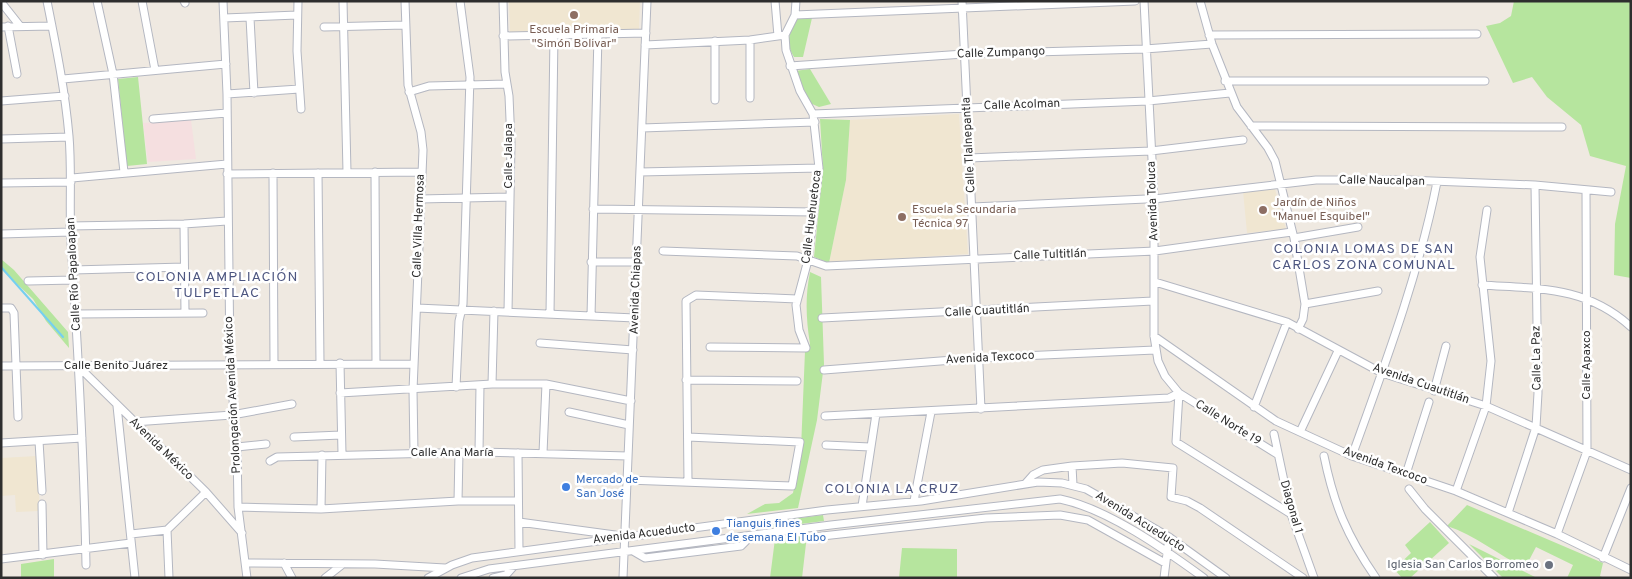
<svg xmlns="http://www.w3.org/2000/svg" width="1632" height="579" font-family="Overpass,sans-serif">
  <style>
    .education { fill: #f0e6d1 }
    .medical { fill: #f5dfe0 }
    .green { fill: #b6e59e }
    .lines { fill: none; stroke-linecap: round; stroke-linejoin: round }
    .stream { stroke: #75cff0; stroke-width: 2 }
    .minor-casing { stroke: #b4b7c1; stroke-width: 9 }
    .minor { stroke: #fff; stroke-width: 7 }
    .education-dot { fill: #8d6e63; stroke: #fff; stroke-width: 2 }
    .shop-dot { fill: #3f7fe0; stroke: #fff; stroke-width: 2 }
    .worship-dot { fill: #6b7280; stroke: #fff; stroke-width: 2 }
    .labels { text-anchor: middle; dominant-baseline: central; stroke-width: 5; stroke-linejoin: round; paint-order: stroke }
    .education-label { font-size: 12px; fill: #785e54; stroke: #fff; text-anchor: start }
    .street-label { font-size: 12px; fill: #2e2e2e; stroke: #fff }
    .shop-label { font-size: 12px; fill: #366cbe; stroke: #fff; text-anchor: start }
    .worship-label { font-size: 12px; fill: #5b616d; stroke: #fff; text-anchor: end }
    .neighbourhood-label { font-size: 14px; letter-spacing: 1px; fill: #4d5680; stroke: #fff }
  </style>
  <rect width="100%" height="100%" fill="#efe9e1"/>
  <path class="education" d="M509,1H640L639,29L510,33Z
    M959,114L968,254L829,263L846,180L850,120Z
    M1275,189L1286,229L1247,233L1243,191Z
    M37,456L40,511L16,512L15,495L1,496V458Z"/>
  <path class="medical" d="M191,120L196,159L148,162L143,123Z"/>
  <path class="green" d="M1514,1H1631V278L1614,275L1615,224L1626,166L1590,156L1581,125L1547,97L1532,77L1513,83L1486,26L1500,23L1511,16Z
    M812,18L803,57H794C785,43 789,33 797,19Z
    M810,69L831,104L819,107L810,103L795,71Z
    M138,77L147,164L127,166L118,79Z
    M820,119L850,120L846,180L829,263L814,257L823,169Z
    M1,259L14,270L68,332L69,348L46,321L33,299L1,269Z
    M810,272L821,277L824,364L817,420L798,508L747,514L765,504L779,503L793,493L801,449L805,351L810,344C806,319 805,297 810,272Z
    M1467,505L1603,563L1600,576L1604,578H1567L1573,565L1536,547L1525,568C1498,555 1475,535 1447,526Z
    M823,515L824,521L751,530V524Z
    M1430,522L1449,543L1410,578H1402L1394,569L1411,553L1405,545Z
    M807,535L802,578H770L775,539Z
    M1469,544L1537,578H1503Z
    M902,548L957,549V578H899Z
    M54,559V578H21V564Z"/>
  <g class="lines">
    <path class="stream" d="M1,267L63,337"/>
    <g class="minor-casing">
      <path id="minor" d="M47,1C56,46 65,90 69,136C72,172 69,207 71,242C78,350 84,457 86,565
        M97,1L113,74L124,172
        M142,1L155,70
        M184,1L185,3
        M223,1L227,94L230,364L237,447L238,507L247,578
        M298,1L297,51L301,109
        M343,1L347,172
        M405,1L408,85L421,132L423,150L413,390L414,453
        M503,1L505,72L509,96L511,143L508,312
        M775,1L778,36
        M962,1L981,409
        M1144,1L1154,199V336L1158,361L1165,376L1179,393L1277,454
        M1200,1L1212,44L1237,107L1268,148L1275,161L1294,238L1305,304L1303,319L1298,329
        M1,2L20,26
        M795,15L1135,1
        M224,18L297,15
        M250,18L254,93
        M8,26L17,74
        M1,27L52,26
        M324,27L405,25
        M1209,35L1477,34
        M503,36L646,33
        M715,41V100
        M645,45L750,40L785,35
        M790,66L964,54L1145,49L1212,44
        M63,79L226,64
        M1225,81H1485
        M409,92L429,86L507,84
        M227,94L299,89
        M750,98V40
        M1,101L65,96
        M813,114L1148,101L1230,93
        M153,119L227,113
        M1251,126L1562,127
        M642,128L815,122
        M1,139L69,137
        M969,158L1151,151L1243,140
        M375,172L376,364
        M640,172L819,168
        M273,173L274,364
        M318,173L320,363
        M227,174L421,172
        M72,178L227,164
        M1,183L71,182
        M420,199L509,197
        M1154,199L1316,180H1407L1535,185L1611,192
        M972,207L1146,199
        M593,209L813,212
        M184,224L185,313
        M70,226L184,224L227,221
        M1,234L71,232
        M1294,238L1358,227
        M663,251L797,256L826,266L1155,251L1292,232
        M591,262H637
        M73,270L184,267
        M28,281L74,280
        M1155,282L1287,322L1382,373L1486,406L1631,470
        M1482,285C1539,289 1586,286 1631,327
        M1305,304L1378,291
        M1,308H11L14,313L18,417
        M417,308L635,318
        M76,314L203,313
        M550,314L554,35
        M591,316L598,35
        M822,318L1153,301
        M1154,336L1276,421L1352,456L1456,491L1557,534L1631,570
        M540,343L633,350
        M710,347L806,348L799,330L796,305L808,260L819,168L813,114L800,91L786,50L785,35L795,15L796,1
        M340,363L342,454
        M1,366L414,364
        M79,367L206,492L242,533
        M824,370L979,358L1155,350
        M686,380L797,381
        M492,384L494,311
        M456,387L459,321L463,304L470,77L460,1
        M1434,391L1446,346
        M340,393L492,384H546L631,401
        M1179,393L1176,442L1291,514
        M117,406L135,578
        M1254,407L1287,322
        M569,412L629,425
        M825,416L1169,398L1179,393
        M134,422L232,415L292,404
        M1300,432L1338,351
        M1274,434L1291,514L1314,578
        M294,437L341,435
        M39,441L42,491
        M1,443L82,438
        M826,445L870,447
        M237,447L266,444
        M479,452L480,385
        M518,453L519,551
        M543,453L546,384
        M1324,456C1334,505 1347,536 1376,578
        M1352,456C1384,367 1419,274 1437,182
        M270,461L277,457L479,452L628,456
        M1072,466L1073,485
        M1406,474L1429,402
        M627,480L792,486L800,442L688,437
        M688,481L686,301L696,295L797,299
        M1025,484L1033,475L1043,470L1072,466L1122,463L1173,468L1171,497L1187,501L1200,508L1303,578
        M1409,489L1425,509L1494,578
        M1456,491L1486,406L1491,361L1480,257L1487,210
        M458,501L459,453
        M914,501L931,412
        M42,504L43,555
        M862,506L876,414
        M238,507L321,509L458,501H518
        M321,509L322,455
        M1508,513L1536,427L1538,393L1535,185
        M519,522L615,535
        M167,530L169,578
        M131,534L167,530L206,492
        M1557,534L1587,451L1586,190
        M804,538L986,518L1060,515L1088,520L1165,563
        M633,551L645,558L741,546L751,536
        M1603,558L1631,488
        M1,559L131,543
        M246,563L375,564L445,568
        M284,563L292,578
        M325,578L343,564
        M428,578L452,565L472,558L827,510L921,501L1038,482L1062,483L1086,489L1109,502L1169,537L1226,578
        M461,578L489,569L520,565L831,525L1060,499C1108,509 1164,549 1204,578
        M493,578L506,575L514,566
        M623,578L647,1
        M1164,578L1169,537"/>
    </g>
    <use href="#minor" class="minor"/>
  </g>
  <g class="education-dot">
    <circle cx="574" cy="15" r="5"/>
    <circle cx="1263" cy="210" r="5"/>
    <circle cx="902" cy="217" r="5"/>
  </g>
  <g class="shop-dot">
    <circle cx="566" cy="487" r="5"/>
    <circle cx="716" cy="531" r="5"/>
  </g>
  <circle class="worship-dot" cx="1549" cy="565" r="5"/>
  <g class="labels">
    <g class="education-label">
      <text x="574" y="30" text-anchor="middle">Escuela Primaria<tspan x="574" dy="14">"Simón Bolivar"</tspan></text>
      <text x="1273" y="203">Jardín de Niños<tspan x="1273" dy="14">"Manuel Esquibel"</tspan></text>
      <text x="912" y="210">Escuela Secundaria<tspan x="912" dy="14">Técnica 97</tspan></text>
    </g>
    <g class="street-label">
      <text transform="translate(1001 53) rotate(-2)">Calle Zumpango</text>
      <text transform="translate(1022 105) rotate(-2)">Calle Acolman</text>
      <text transform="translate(969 145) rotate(-93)">Calle Tlalnepantla</text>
      <text transform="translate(509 156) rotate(-90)">Calle Jalapa</text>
      <text transform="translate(1382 181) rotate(1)">Calle Naucalpan</text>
      <text transform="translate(1153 201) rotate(-92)">Avenida Toluca</text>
      <text transform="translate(812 217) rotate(-83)">Calle Huehuetoca</text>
      <text transform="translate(419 226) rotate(-88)">Calle Villa Hermosa</text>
      <text transform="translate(1050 255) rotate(-2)">Calle Tultitlán</text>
      <text transform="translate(74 274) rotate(-93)">Calle Río Papaloapan</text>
      <text transform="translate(636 290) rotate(-88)">Avenida Chiapas</text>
      <text transform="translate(987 311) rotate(-3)">Calle Cuautitlán</text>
      <text transform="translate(990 358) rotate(-3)">Avenida Texcoco</text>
      <text transform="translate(1537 358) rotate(-91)">Calle La Paz</text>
      <text transform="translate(1587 365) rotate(-90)">Calle Apaxco</text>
      <text x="116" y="366">Calle Benito Juárez</text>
      <text transform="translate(1421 384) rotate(19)">Avenida Cuautitlán</text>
      <text transform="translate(233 395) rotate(-93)">Prolongación Avenida México</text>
      <text transform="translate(1228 423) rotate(32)">Calle Norte 19</text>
      <text transform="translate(161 449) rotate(44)">Avenida México</text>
      <text x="452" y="453">Calle Ana María</text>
      <text transform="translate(1385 466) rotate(20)">Avenida Texcoco</text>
      <text transform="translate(1291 507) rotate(74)">Diagonal 1</text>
      <text transform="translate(1140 522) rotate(32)">Avenida Acueducto</text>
      <text transform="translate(644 534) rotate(-7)">Avenida Acueducto</text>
    </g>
    <g class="shop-label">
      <text x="576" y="480">Mercado de<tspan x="576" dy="14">San José</tspan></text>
      <text x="726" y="524">Tianguis fines<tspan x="726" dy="14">de semana El Tubo</tspan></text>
    </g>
    <g class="worship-label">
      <text x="1539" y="565">Iglesia San Carlos Borromeo</text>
    </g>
    <g class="neighbourhood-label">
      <text x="1364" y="249">COLONIA LOMAS DE SAN<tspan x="1364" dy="16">CARLOS ZONA COMUNAL</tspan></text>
      <text x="217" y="277">COLONIA AMPLIACIÓN<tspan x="217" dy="16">TULPETLAC</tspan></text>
      <text x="892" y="489">COLONIA LA CRUZ</text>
    </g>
  </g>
  <rect width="1632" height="579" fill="none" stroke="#2e2e2e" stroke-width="5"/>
</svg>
